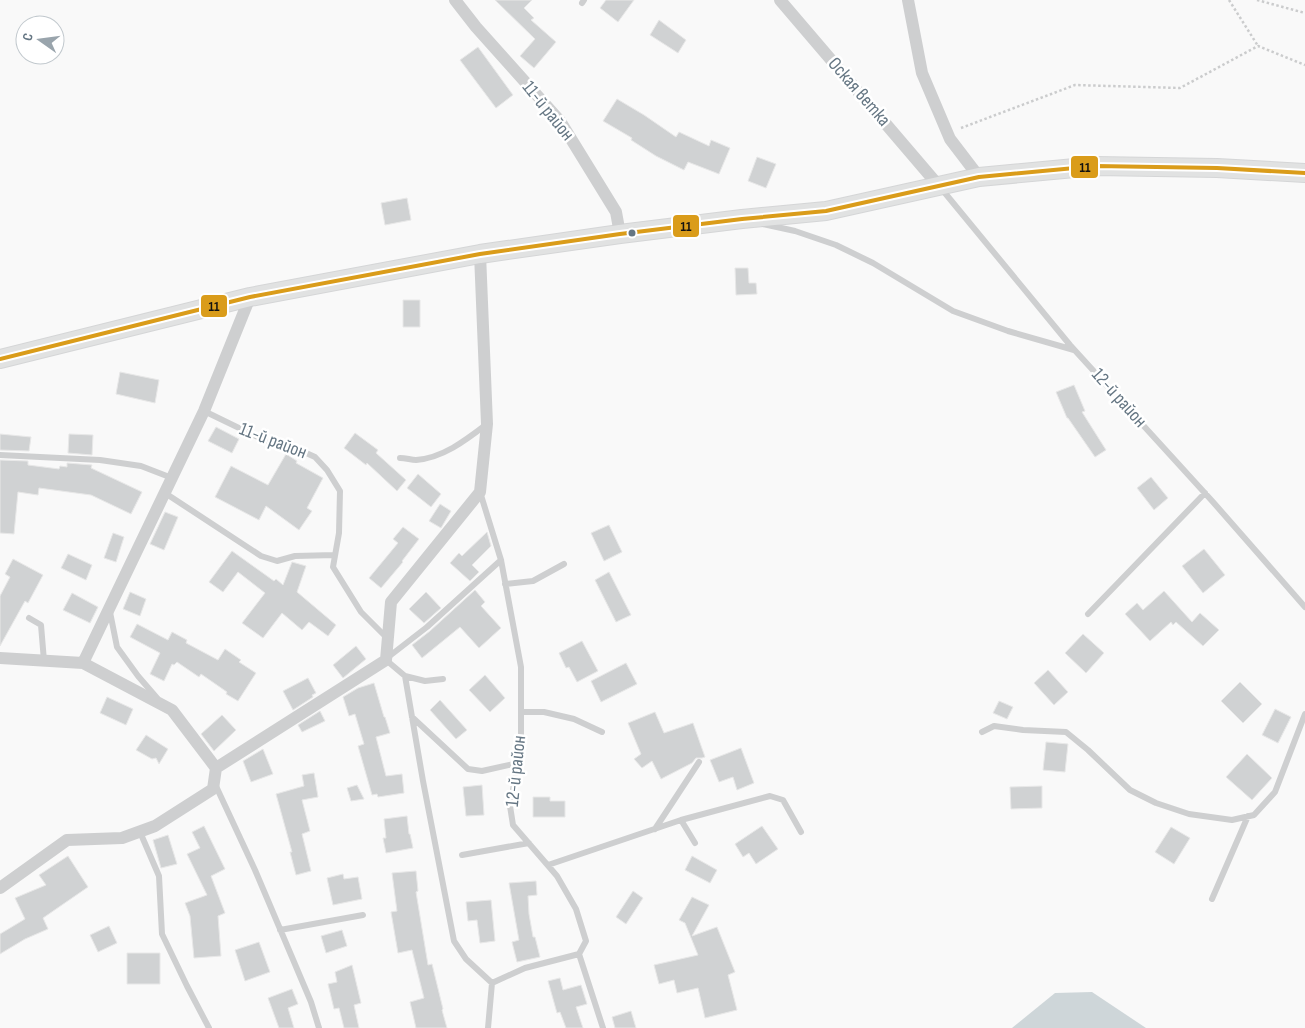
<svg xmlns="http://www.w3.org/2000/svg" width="1305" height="1028" font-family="'Sofia Sans Condensed',sans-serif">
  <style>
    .water { fill: #ced6d9 }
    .building { fill: #d0d2d3; stroke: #e8e8e8 }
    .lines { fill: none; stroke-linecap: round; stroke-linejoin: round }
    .secondary-casing { stroke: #d5d6d7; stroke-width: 20 }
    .path { stroke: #cbcccd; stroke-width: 2.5; stroke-dasharray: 2.5 2.5; stroke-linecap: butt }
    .lane { stroke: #cecfd0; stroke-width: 6 }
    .street { stroke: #cecfd0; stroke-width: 12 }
    .secondary { stroke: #e1e2e2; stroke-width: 18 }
    .bus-1-casing { stroke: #fff; stroke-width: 8 }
    .bus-1 { stroke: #da9c1a; stroke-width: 4 }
    .bus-dot { fill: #657683; stroke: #fff; stroke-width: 2 }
    .labels { text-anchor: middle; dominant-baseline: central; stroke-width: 5; stroke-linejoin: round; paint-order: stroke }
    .street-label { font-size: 19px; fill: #657683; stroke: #fff }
    .line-badge { stroke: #fff; stroke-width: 2 }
    .pale-badge-label { font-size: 14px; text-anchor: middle; font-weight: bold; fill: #111 }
  </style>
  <rect width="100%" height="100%" fill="#f9f9f9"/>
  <path class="water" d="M1092,992L1146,1028H1012L1055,993Z"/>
  <path class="building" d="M495,0H532L524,8L534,18L531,20L556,42L534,68L520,56L535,39Z
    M606,0H634L618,22L600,8Z
    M659,20L686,40L678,53L650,35Z
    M478,47L513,95L496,108L460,60Z
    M617,99L644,115L676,137L679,132L709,146L711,140L730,148L719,174L688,162L684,170L656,156L631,140L632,138L603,121Z
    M757,157L776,164L766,188L748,181Z
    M407,198L411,220L385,225L381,203Z
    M735,268H748L749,283H756L757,294L736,295Z
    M403,300H420V327H403Z
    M120,372L159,380L155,403L116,394Z
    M1074,385L1085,411L1082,412L1106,450L1095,457L1068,418H1067L1056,392Z
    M216,427L239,439L232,453L208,441Z
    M355,433L378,450L376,453L406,480L397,491L367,463L366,465L344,448Z
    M0,434L31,437L29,451L0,450Z
    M69,434L93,435L92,455L68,453Z
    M286,454L297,461L296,463L323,478L307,508L312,511L299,530L266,506L259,520L215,497L231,466L268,485Z
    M0,460L28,461V465L59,469L60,466L67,467V463L92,465L91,468L142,492L131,514L91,495L39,488L38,495L18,492L14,534L0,533Z
    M418,474L441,494L431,507L407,488Z
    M1151,477L1168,498L1154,510L1137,488Z
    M440,504L451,511L441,528L429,521Z
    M165,512L178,517L164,550L150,544Z
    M609,525L622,552L604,561L591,533Z
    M403,527L419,539L402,561L403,562L381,588L369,578L398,543L393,539Z
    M487,532L491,546L472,565L479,572L470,581L450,563L459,553L462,556Z
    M113,533L124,537L116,562L104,558Z
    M1204,549L1225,575L1203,593L1182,566Z
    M232,551L274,581L276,579L283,585L292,562L306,566L297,592L336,625L328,636L309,622L302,630L282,613L263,638L242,623L265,593L238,572L223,592L209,582Z
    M68,554L92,565L86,580L61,568Z
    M13,559L43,575L28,603L25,601L0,646V596L10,577L5,574Z
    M609,572L631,615L616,622L595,580Z
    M475,590L485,602L481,606L501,628L479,648L460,627L422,658L412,645L430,631Z
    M1164,591L1192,622L1200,613L1219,630L1203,646L1176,622L1173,625L1171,622L1150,641L1125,614L1137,603L1143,610Z
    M130,592L146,599L140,616L123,609Z
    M426,592L441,608L424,623L409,609Z
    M72,593L98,607L90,623L63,610Z
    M137,624L168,640L172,632L187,640L186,643L218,660L225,649L241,660L239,662L256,673L238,701L226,694L227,692L201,674L199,677L177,662L174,665L172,664L164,681L150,674L160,653L130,637Z
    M1083,634L1104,653L1086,673L1065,653Z
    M582,641L598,671L577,682L569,667L566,668L559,653Z
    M356,646L366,659L343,678L333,665Z
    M626,663L637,684L601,702L591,681Z
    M1048,670L1068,692L1054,705L1034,683Z
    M485,675L505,698L490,712L469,690Z
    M308,678L316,693L312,695L313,697L293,710L283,691Z
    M1240,682L1262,704L1243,723L1221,701Z
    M374,683L384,717H385L390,733L376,737L386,776L402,774L404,793L378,797L377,794L372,795L358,746L364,744L355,714L349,716L343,697L358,688Z
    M107,697L133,709L126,725L100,713Z
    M440,700L467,730L456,739L430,710Z
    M999,701L1013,707L1007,719L993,713Z
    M1275,709L1291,717L1278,743L1262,735Z
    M320,711L325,721L302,732L298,725Z
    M655,712L664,733L693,723L705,757L702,758H696L692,763L661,779L652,761L642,768L634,759L641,754L628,723Z
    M222,715L236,730L214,751L201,734Z
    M146,735L168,749L159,764L156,758L152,759L136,750Z
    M1046,742L1068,744L1065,772L1043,770Z
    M741,748L754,783L737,790L733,777L719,782L710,760Z
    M263,749L273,774L251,782L243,761Z
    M1247,754L1272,778L1252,800L1226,777Z
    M314,773L318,797L302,800L310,831L302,834L311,871L296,875L290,852H292L276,794L304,786L302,775Z
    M357,785L364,799L351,801L347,788Z
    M482,785L484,815L466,816L463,787Z
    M1042,786V808L1011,809L1010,787Z
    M533,797H550V801H565V817H533Z
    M407,816L409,834H410L413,848L386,853L383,838H386L384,819Z
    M204,826L225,869L211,876L225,913L218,916L221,956L194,958L190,916L185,903L207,895L187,854L200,848L192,832Z
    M762,826L778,849L756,864L749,853L743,857L735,844Z
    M1171,827L1190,838L1174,864L1155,852Z
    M168,835L177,864L161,868L153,840Z
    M68,856L88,887L43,918L48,929L25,939L0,954V934L25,919L15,898L46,885L39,875Z
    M692,856L717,870L710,883L685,870Z
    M416,871L418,891L416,892L428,965L432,964L443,1009L442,1010L447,1028H416L410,1002L424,998L412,950L398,953L391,912L397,911L392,873Z
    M343,874L344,879L358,877L362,899L333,905L327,878Z
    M536,881L537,895L528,896L529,914L533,937H535L540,957L517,962L512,942L519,940L509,883Z
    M633,891L643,898L626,924L616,917Z
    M692,897L709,905L692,936L717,927L735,972L728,975L737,1010L705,1018L698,988L677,993L674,980L659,984L654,965L698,955L685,923L679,920Z
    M491,900L495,941L480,943L477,920L468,921L466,902Z
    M109,926L117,943L98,952L90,935Z
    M342,930L347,946L326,953L321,936Z
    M259,942L270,972L245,981L235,950Z
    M127,953H160V984H127Z
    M352,965L361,1003L354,1005L359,1028H344L339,1008L334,1009L328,984L337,982L335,972Z
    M560,978L563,990L581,985L587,1004L576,1007L583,1028H566L560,1012L557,1013L548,981Z
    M292,989L298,1004L288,1008L294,1028H279L268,998Z
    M631,1011L636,1028H615L612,1017Z"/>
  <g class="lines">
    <g class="secondary-casing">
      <path id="secondary" d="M0,359L250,297L480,254L620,234L742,219L826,211L979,177L1096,166L1217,168L1305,173"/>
    </g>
    <path class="path" d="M1229,0L1258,46
      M1257,0L1305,13
      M961,128L1075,85L1180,88L1258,46L1305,65"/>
    <path class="lane" d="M582,3L584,0
      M940,187L1070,345L1213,502L1305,607
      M763,224L795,231L836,245L873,263L953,311L1008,331L1074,350
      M204,411L274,445L293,447L315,457L327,470L340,491L339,533L333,567L361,612L388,639
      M0,455L100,460L141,466L172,478
      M400,458C406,458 411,460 416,460C443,458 466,440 487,424
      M480,492L501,560L521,667V746L510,806L513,825L557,876L576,909L586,941L579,954L525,968L492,983L488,1028
      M165,493L261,556L277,561L295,556L335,555
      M505,584L533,581L564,564
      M110,612L117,647L138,676L157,698
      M1088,614L1205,493
      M29,618L41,625L44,661
      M387,658L427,627L501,560
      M386,660L405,676L423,781L454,941L466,959L492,983
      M405,676L425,681L443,679
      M521,712H544L574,719L602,732
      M412,717L468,769L482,771L518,763
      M982,732L994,726L1023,730L1066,732L1088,750L1130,790L1156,803L1189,814L1232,820L1254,815L1275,792L1305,714
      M215,784L255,870L311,1002L319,1028
      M681,820L695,843
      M655,829L699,762
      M140,832L159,876L162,934L187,986L209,1028
      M462,855L529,843
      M548,865L681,820L770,796L783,800L801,832
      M1212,899L1248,816
      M280,930L363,915
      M579,954L603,1028"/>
    <path class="street" d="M455,0L476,27L560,121L616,212L620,234
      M780,0L938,185
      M908,0L922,73L950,139L979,177
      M0,658L83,663L172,710L216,768
      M83,663L204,411L250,297
      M0,888L67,840L122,838L155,826L213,789L216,768L386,660L391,602L480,492L487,424L480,254"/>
    <use href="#secondary" class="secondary"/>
    <g class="bus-1-casing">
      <path id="bus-1" d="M0,359L250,297L480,254L620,234L742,219L826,211L979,177L1096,166L1217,168L1305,173"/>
    </g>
    <use href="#bus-1" class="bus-1"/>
  </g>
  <circle class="bus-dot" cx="632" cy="233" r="4.5"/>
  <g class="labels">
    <g class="street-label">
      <text transform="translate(859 92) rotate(49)">Оская ветка</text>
      <text transform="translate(548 111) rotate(51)">11-й район</text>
      <text transform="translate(1119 398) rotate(48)">12-й район</text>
      <text transform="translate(273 441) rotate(21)">11-й район</text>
      <text transform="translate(516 771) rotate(-84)">12-й район</text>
    </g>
  </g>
  <g class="line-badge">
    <rect x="1070" y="155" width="29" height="24" rx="5" fill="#da9c1a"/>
    <rect x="672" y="214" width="28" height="24" rx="5" fill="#da9c1a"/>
    <rect x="200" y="294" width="28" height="24" rx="5" fill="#da9c1a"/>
  </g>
  <g class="pale-badge-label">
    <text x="1085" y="172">11</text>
    <text x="686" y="231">11</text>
    <text x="214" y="311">11</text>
  </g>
  <g transform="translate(40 40) rotate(284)"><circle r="24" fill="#ffffff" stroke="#c1c8cd"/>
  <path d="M0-4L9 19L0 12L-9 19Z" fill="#99a4ac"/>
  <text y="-8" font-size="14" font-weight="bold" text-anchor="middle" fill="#657683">С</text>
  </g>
</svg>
